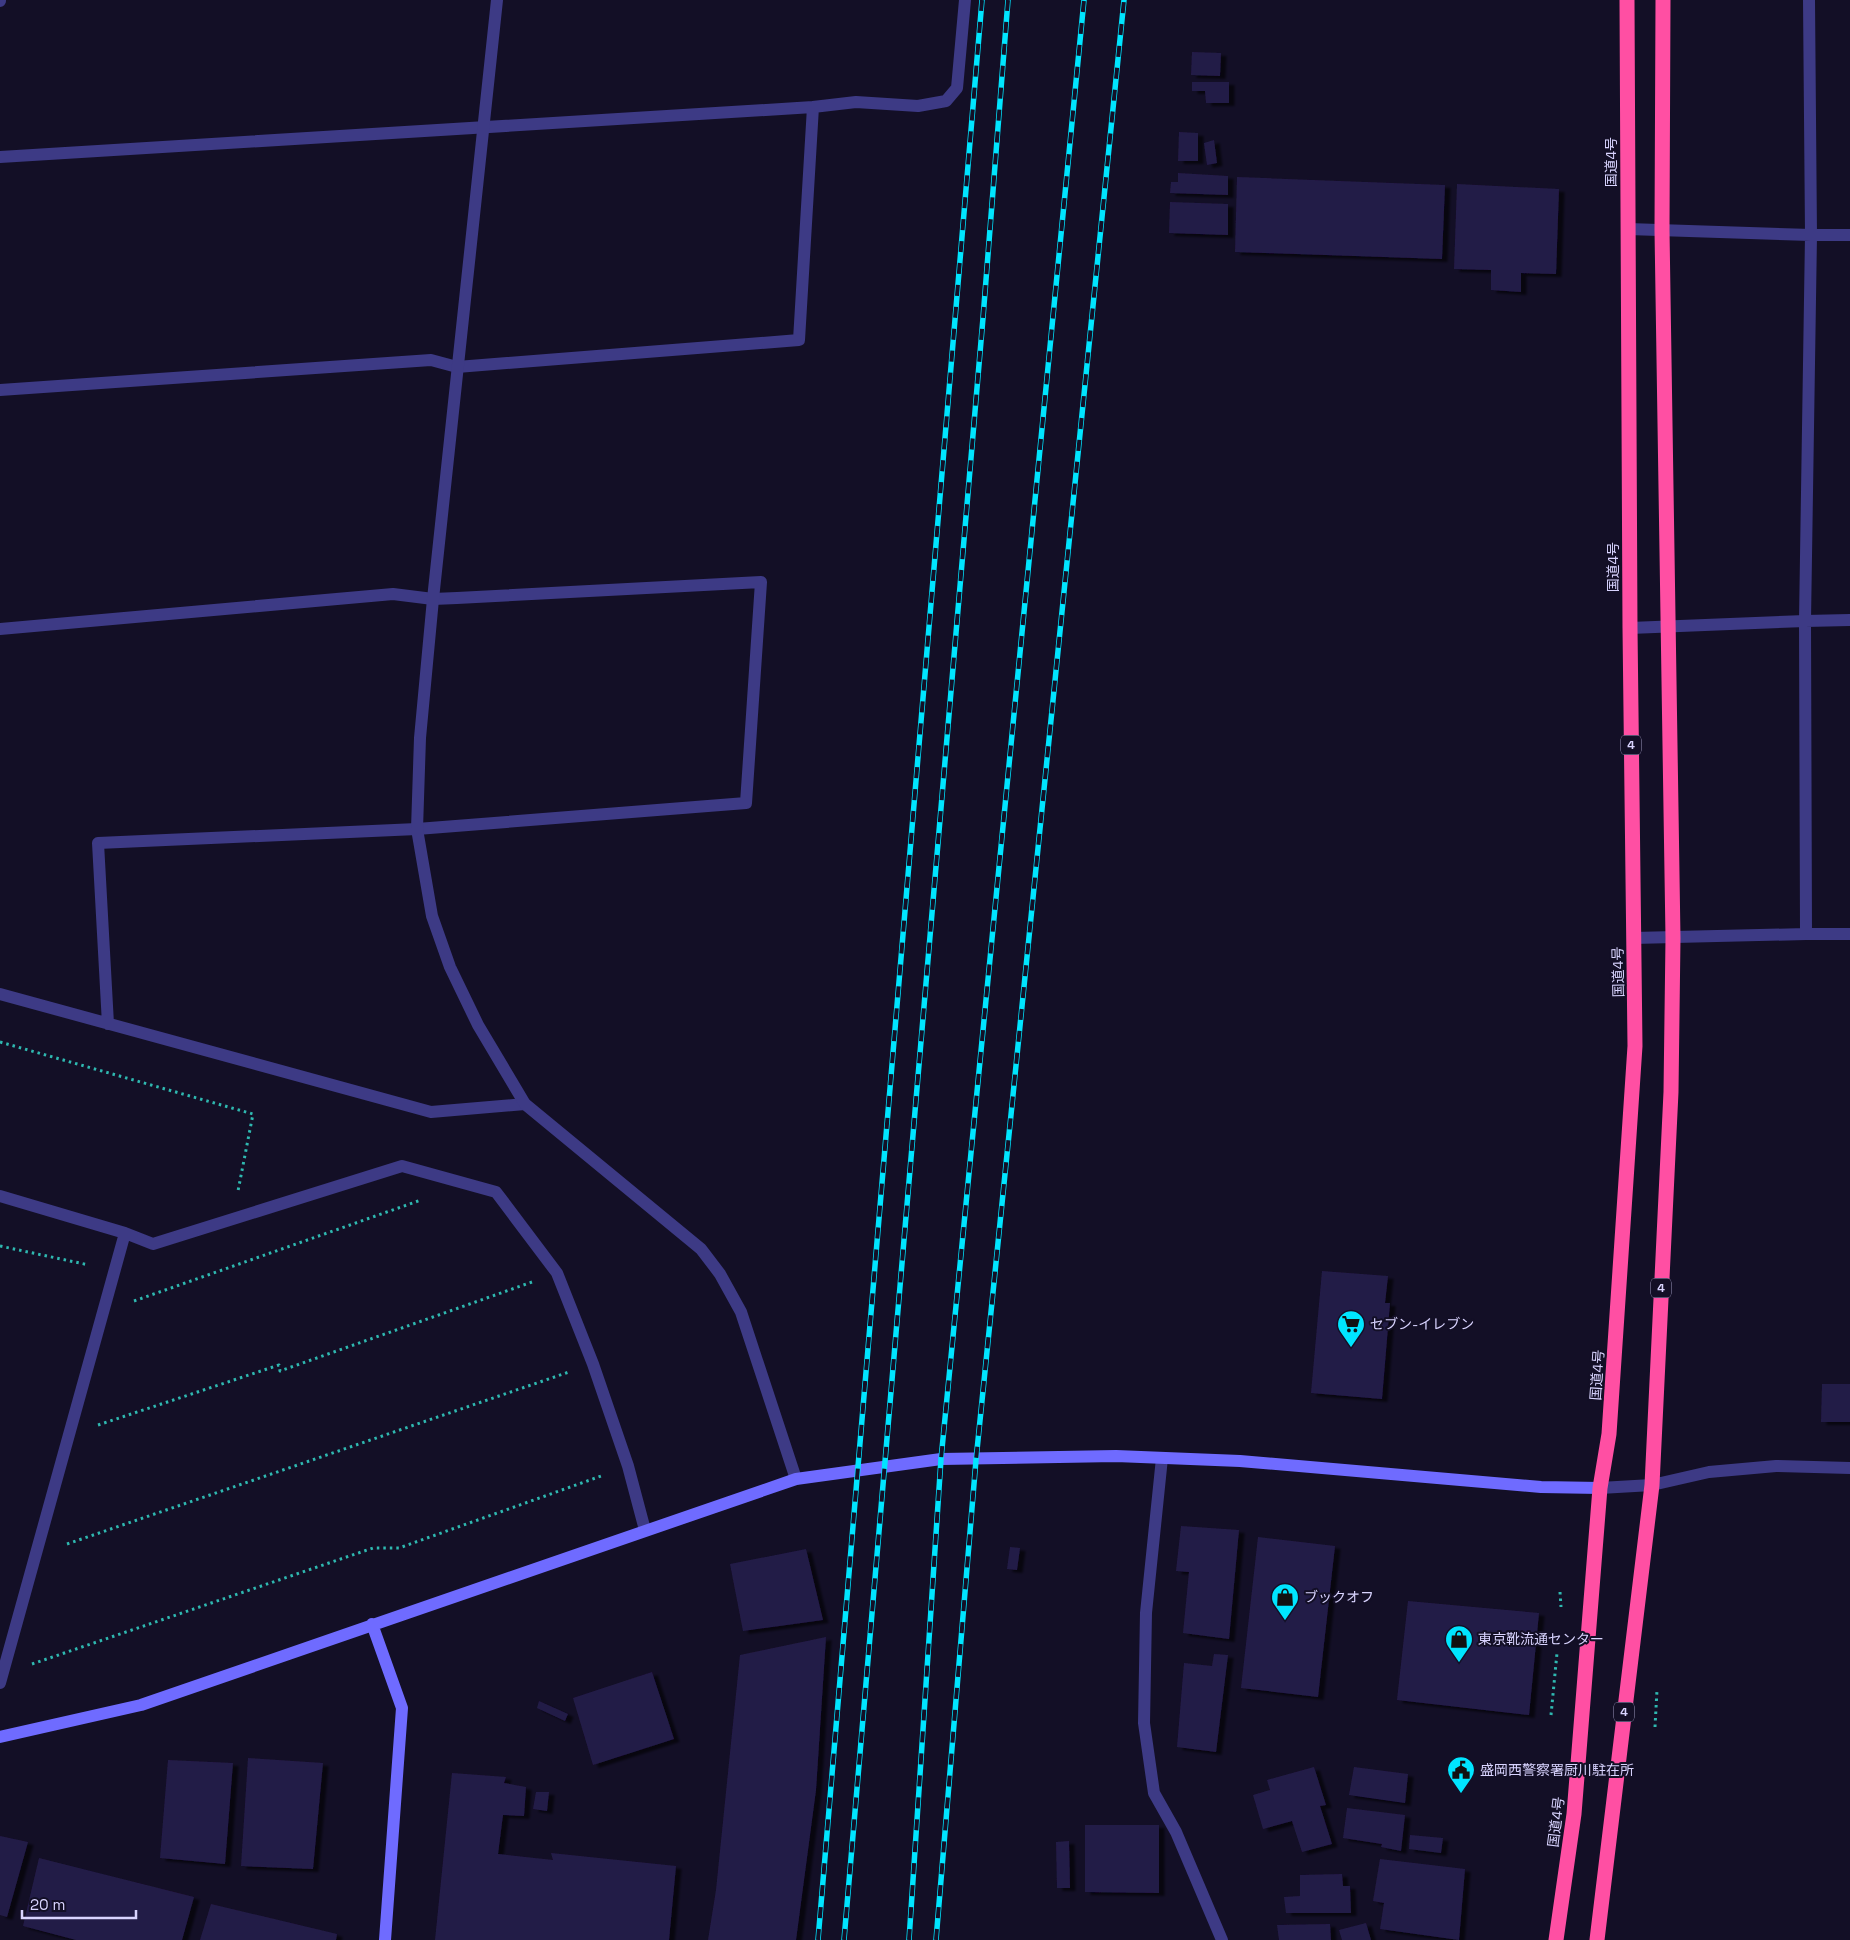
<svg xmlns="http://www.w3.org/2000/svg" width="1850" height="1940" font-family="'Space Grotesk','Noto Sans JP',sans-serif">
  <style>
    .building { fill: #241b47; filter: url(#shadow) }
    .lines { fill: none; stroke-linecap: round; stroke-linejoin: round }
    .path { stroke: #2fb8b0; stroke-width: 3; stroke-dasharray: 2.5 4; stroke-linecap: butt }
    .lane { stroke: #3d3a85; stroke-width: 12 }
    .street { stroke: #3d3a85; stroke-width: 12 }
    .secondary { stroke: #6f6bff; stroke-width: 12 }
    .highway { stroke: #ff4fa3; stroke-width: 15 }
    .rail-casing { stroke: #00e5ff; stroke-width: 5.5 }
    .rail { stroke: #130f26; stroke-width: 4; stroke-dasharray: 11; stroke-linecap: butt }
    .labels { text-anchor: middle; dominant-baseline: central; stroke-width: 4; stroke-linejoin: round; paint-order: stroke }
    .shield { fill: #130f26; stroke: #9e99be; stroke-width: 1 }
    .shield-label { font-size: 12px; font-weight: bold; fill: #d9d4ff }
    .street-label { font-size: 14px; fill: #d9d4ff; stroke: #130f26 }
    .poi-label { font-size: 14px; fill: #d9d4ff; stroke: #130f26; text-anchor: start }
  </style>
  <defs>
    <filter id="shadow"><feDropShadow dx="5.5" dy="3" stdDeviation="1" flood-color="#0009"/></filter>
  </defs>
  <rect width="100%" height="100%" fill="#130f26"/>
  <path class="building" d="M1192,52L1221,53L1220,76L1191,75Z
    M1192,82H1229V103H1206L1205,91H1192Z
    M1179,132L1198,133V161H1178Z
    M1214,140L1217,163L1207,165L1204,143Z
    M1178,173L1228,176V195L1170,193L1171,182H1178Z
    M1237,177L1445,185L1442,259L1235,252Z
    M1457,184L1559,189L1556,274L1521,273V292L1491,290V270L1454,269Z
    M1170,202L1228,204V235L1169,233Z
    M1322,1271L1388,1276L1385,1303H1390L1382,1399L1311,1393Z
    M1822,1384H1850V1422H1821Z
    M1181,1526L1239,1530L1229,1639L1183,1633L1189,1572L1176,1571Z
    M1258,1537L1335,1546L1318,1697L1241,1688Z
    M1010,1547L1020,1548L1017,1570L1007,1569Z
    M806,1549L823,1620L743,1631L730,1564Z
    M1408,1601L1539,1613L1529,1715L1397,1700Z
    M826,1637L816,1790L796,1940H708L716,1890L740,1655Z
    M1214,1654L1228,1655L1216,1752L1177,1747L1184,1663L1212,1666Z
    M652,1672L674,1739L593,1765L573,1698Z
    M539,1701L568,1714L565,1721L537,1708Z
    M248,1758L323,1763L313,1869L241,1866Z
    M168,1760L233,1763L225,1864L160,1858Z
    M1314,1767L1326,1805L1320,1806L1332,1844L1302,1852L1292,1821L1263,1829L1253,1795L1270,1790L1267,1780Z
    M1354,1767L1408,1774L1405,1803L1349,1795Z
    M452,1773L506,1777L504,1783L526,1787L524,1816L503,1815L498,1854L553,1860L551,1853L676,1866L669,1940H435Z
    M536,1792H549L547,1811L533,1809Z
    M1347,1808L1405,1815L1401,1851L1381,1847L1382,1844L1343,1838Z
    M1085,1825H1159V1893L1085,1892Z
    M1410,1835L1443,1838L1441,1853L1409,1849Z
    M0,1836L28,1842L7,1917L0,1915Z
    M1069,1841L1070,1888H1057L1056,1842Z
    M39,1858L194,1897L182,1940H76L23,1926Z
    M1380,1859L1465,1869L1459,1940L1380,1929L1384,1903L1373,1901Z
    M1342,1874L1343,1886H1350L1351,1913H1286L1284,1897L1300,1896V1875Z
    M211,1904L337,1934L336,1940H200Z
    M1366,1923L1371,1940H1342L1339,1930Z
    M1330,1924L1331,1940H1279L1277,1925Z"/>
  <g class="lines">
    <path class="path" d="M0,1042L253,1114L238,1191
      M0,1246L89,1265
      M134,1301L421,1200
      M98,1425L279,1365L280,1371L532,1282
      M67,1544L569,1372
      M1560,1592L1561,1607
      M32,1664L373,1548H399L604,1475
      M1551,1715L1557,1653
      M1655,1727L1657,1690"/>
    <path class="lane" d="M0,1V0
      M813,107L856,102L918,106L946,101L957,88L965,0
      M0,157L813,107L799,340L457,367L431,360L0,390
      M0,629L393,594L433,599L457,598L761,582L746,803L417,829L98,843L108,1024
      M0,994L431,1112L525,1104
      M0,1196L125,1233L0,1683
      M125,1233L153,1244L402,1166L496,1192L557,1273L593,1364L628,1466L645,1530
      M1162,1458L1146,1613L1144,1723L1154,1793L1176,1832L1222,1940
      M1600,1488L1652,1485L1709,1472L1776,1466L1850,1468"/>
    <path class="street" d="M497,0L433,599L420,738L417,829L432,916L450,967L478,1025L525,1104L701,1249L720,1274L741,1312L796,1479
      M1628,229L1811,235L1809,0
      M1850,235H1811L1805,621L1850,620
      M1630,628L1805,621L1806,934H1850
      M1633,938L1806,934"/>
    <path class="secondary" d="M372,1624L402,1708L385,1940
      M0,1737L141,1705L796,1479L941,1459L1116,1456L1240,1461L1541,1487L1600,1488"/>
    <path class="highway" d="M1556,1940L1574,1814L1600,1488L1609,1434L1635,1046L1630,628L1627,0
      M1597,1940L1652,1485L1671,1092L1673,938L1662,230L1663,0"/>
    <g class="rail-casing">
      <path id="rail" d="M818,1940L982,0
        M844,1940L983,318L1008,0
        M909,1940L941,1459L1084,0
        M936,1940L976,1460L1124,0"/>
    </g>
    <use href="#rail" class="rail"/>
  </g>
  <defs>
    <g id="supermarket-pin" transform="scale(1.4375)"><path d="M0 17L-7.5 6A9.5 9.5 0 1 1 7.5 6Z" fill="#00e5ff" stroke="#130f26"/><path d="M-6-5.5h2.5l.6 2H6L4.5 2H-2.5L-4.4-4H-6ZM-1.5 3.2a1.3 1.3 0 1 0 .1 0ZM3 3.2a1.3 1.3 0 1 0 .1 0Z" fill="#111"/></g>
    <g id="shop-pin" transform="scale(1.4375)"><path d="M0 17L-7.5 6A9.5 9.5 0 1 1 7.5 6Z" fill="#00e5ff" stroke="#130f26"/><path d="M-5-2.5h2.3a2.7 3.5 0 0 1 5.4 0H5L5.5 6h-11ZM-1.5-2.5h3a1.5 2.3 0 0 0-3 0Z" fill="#111"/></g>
    <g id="civic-pin" transform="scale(1.4375)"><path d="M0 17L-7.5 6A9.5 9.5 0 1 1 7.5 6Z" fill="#00e5ff" stroke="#130f26"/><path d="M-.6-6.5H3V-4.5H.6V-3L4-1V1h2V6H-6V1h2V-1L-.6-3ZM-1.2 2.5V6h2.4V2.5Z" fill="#111"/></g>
  </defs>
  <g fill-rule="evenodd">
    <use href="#supermarket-pin" x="1351" y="1324"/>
    <use href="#shop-pin" x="1285" y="1597"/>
    <use href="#shop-pin" x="1459" y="1639"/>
    <use href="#civic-pin" x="1461" y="1770"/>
  </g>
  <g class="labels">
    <g class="shield">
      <rect x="1621" y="735.5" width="20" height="19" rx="4"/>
      <rect x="1651" y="1278.5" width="20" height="19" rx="4"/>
      <rect x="1614" y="1702.5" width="20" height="19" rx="4"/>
    </g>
    <g class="shield-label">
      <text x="1631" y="745">4</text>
      <text x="1661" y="1288">4</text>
      <text x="1624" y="1712">4</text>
    </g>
    <g class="street-label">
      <text transform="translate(1611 162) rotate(-90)">国道4号</text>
      <text transform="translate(1613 567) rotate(-90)">国道4号</text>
      <text transform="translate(1618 972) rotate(-91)">国道4号</text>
      <text transform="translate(1597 1375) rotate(-86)">国道4号</text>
      <text transform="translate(1556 1822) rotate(-83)">国道4号</text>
    </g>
    <g class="poi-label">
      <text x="1370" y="1324">セブン-イレブン</text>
      <text x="1304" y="1597">ブックオフ</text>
      <text x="1478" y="1639">東京靴流通センター</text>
      <text x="1480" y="1770">盛岡西警察署厨川駐在所</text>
    </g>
  </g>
  <path d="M22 1910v8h114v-8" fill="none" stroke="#d9d4ff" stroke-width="2.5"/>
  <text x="30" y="1910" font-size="15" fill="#d9d4ff" stroke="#130f26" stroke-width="4" paint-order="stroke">20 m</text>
</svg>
